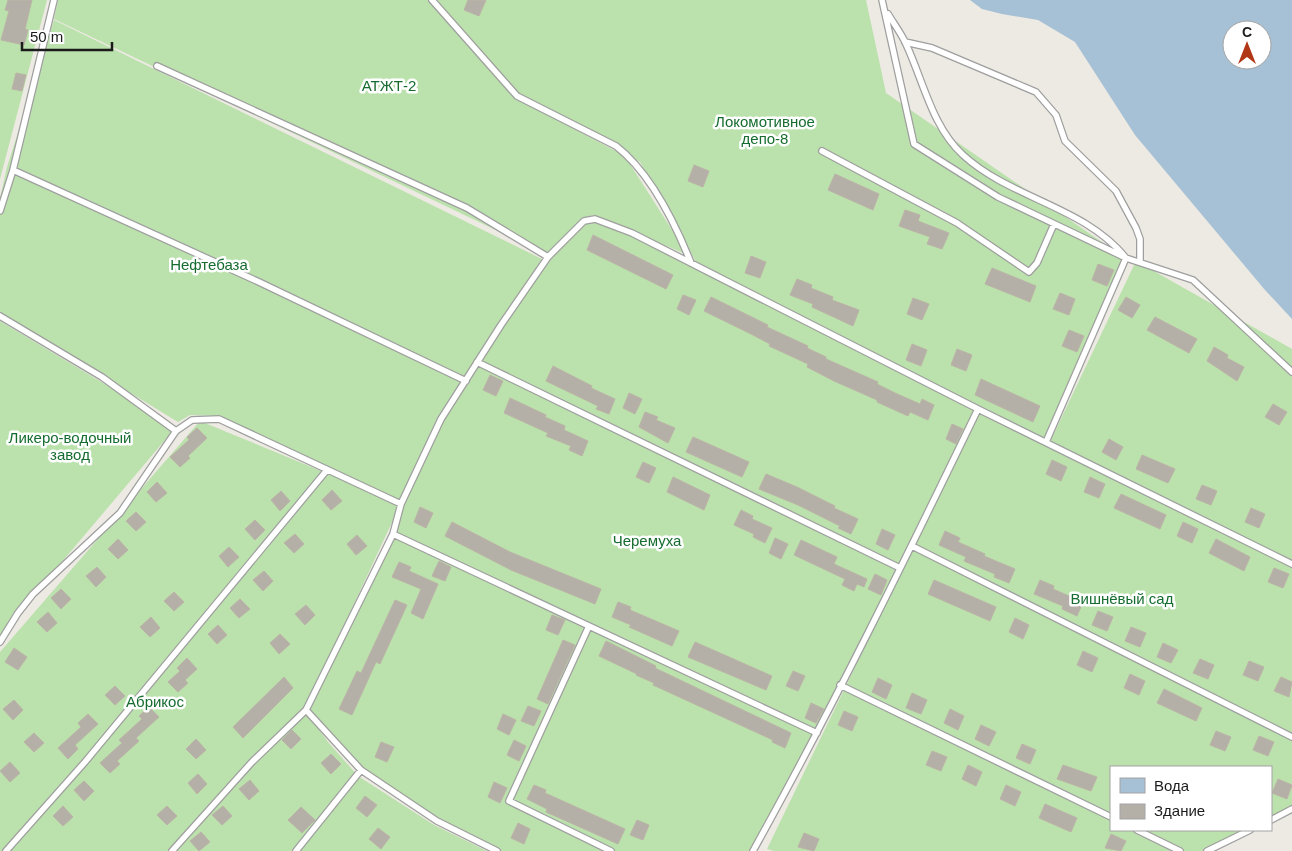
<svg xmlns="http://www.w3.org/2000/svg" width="1292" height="851" font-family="Arial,sans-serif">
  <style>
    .grass { fill: #bbe1ac; fill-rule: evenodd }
    .water { fill: #a6c0d5; fill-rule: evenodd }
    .building { fill: #b4b0a8; stroke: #bbb4a6 }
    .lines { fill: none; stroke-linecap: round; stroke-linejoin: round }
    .lane-casing { stroke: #9f9f9f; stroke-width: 8 }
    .lane { stroke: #fff; stroke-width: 5.5 }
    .labels { text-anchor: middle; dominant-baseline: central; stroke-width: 5; stroke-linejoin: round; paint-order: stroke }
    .park-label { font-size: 15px; fill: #166c2f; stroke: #fff }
  </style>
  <rect width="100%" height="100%" fill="#eceae2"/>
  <path class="grass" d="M0,0H47L0,179Z
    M58,0H429L517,99L616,151L628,161L688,255L593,215L581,219L548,255L54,19Z
    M437,0H866L886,93L1125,258L1046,441L696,262L640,162L521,98Z
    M54,20L542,259L439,418L400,501L220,416L190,415L178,422L0,313V198L7,167Z
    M595,219L691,263L978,409L912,546L752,851H497L437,821L361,770L305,710L328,742L358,776L434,825L487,851H0V652L200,421L401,504L441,419L548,257L584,221ZM400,505L393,534L307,705Z
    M1136,261L1292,349V811L1271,822V767H1111V830H1254L1212,851H774L767,849L978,413L1048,446Z
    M0,321L176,427L0,635Z"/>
  <path class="water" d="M970,0H1292V319L1265,290L1135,135L1075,42L1038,20L1002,14L982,9ZM1232,30H1262V60H1232Z"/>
  <path class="building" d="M8,0H32L25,29L28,30L24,45L1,40L9,11L5,10Z
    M468,0H486L479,16L464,10Z
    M16,73L26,75L22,91L12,89Z
    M694,165L709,171L703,187L688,181Z
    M835,174L879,194L873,210L828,190Z
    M905,210L920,215L918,221L949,233L942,249L927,244L930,237L899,226Z
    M593,235L673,275L666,289L587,250Z
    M751,256L766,262L760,278L745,273Z
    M1098,264L1114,270L1107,286L1092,280Z
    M992,268L1036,286L1030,302L985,284Z
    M797,279L812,285L811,288L833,297L832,300L859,310L853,326L812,307L813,304L790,295Z
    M1060,293L1075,299L1069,315L1053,309Z
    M683,295L696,300L689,315L677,309Z
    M711,297L768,325L767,327L808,346L807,348L826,357V359L878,382L877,384L895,393L920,404L922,399L934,405L928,420L910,412L908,416L877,402V400L834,381L807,367L808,364L769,346L770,344L749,333L704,311Z
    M1126,297L1140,305L1132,318L1118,310Z
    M913,298L929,304L922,320L907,314Z
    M1155,317L1197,339L1189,353L1147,330Z
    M1069,330L1084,336L1077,352L1062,346Z
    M912,344L927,350L921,366L906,360Z
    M1214,347L1228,355L1227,358L1244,367L1237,381L1207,361Z
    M957,349L972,355L966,371L951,365Z
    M553,366L592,386L591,388L615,399L609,414L596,409L598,406L546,381Z
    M490,375L503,381L496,396L483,390Z
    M981,379L1040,406L1033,422L975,395Z
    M629,393L642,399L635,414L623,408Z
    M510,398L546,415L545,417L565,426L564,430L588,441L582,456L569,450L571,446L546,436L548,433L504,413Z
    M1273,404L1287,412L1279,425L1265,417Z
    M645,412L658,417L656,420L675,428L668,443L639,427Z
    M952,424L963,429L956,444L946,439Z
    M197,428L207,438L188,456L190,458L180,467L170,457L189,440L187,437Z
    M693,437L749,462L742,477L686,452Z
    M1109,439L1123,447L1116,460L1102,452Z
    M1142,455L1175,469L1168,483L1136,469Z
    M1052,460L1067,467L1061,481L1046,474Z
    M643,462L656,468L649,483L636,477Z
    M766,474L797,487L835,506L834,508L858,519L851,534L838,528L840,526L798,505L759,489Z
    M673,477L710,495L704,510L667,492Z
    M1090,477L1105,484L1099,498L1084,492Z
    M157,482L167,493L156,502L147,492Z
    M1202,485L1217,491L1211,505L1196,499Z
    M332,490L342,501L331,510L322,500Z
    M281,491L290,501L280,511L271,500Z
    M1121,494L1166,515L1160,529L1114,508Z
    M420,507L433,513L426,528L414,522Z
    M1251,508L1265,514L1259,528L1245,522Z
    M741,510L753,516L752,519L772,528L765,543L753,537L754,534L734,525Z
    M136,512L146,522L136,531L126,521Z
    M255,520L265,530L255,540L245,529Z
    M452,522L510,552L601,589L595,604L511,570L445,536Z
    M1183,522L1198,529L1192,543L1177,536Z
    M882,529L895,535L888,550L876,544Z
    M945,531L960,538L958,542L985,554L984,556L1015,569L1009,583L994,577L995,574L964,561L966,557L939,545Z
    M295,534L304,544L294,553L284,543Z
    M357,535L367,546L356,555L347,544Z
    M775,538L788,544L781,559L769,553Z
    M118,539L128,550L118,559L108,549Z
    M1216,539L1250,557L1244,571L1209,553Z
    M801,540L837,557L834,564L867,579L864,587L857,584L854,591L842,585L845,579L794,555Z
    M229,547L239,557L228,567L219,556Z
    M439,561L451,567L445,581L432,576Z
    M399,562L411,567L409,571L438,584L423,619L411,613L421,589L392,577Z
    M97,567L106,577L96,587L86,576Z
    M1274,568L1289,574L1283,588L1268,582Z
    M264,571L273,581L263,591L253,580Z
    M875,574L887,580L881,595L868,589Z
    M934,580L996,607L990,621L928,594Z
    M1040,580L1054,586L1053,589L1083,602L1077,616L1062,609L1063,606L1034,594Z
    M61,589L71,599L61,609L51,598Z
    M174,592L184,602L174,611L164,601Z
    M240,599L250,609L239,618L230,608Z
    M395,600L407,605L380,664L376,662L352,715L339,709L357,671L361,673Z
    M618,602L631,607L630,610L679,631L672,646L629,627L631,625L612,617Z
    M306,605L315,615L305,625L295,614Z
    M1098,611L1113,617L1107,631L1092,625Z
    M48,612L57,623L47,632L37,622Z
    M552,615L565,620L558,635L546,630Z
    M151,617L160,628L150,637L140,627Z
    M1015,618L1029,625L1023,639L1009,632Z
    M218,625L227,635L217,644L208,634Z
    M1131,627L1146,633L1140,647L1125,641Z
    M280,634L290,644L279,654L270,643Z
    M563,640L575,645L548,704L537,699Z
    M606,641L656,666L655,668L791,733L785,748L772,742L773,740L653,685L654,683L636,675L637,674L599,656Z
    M695,642L772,676L766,690L688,657Z
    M1163,643L1178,650L1171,663L1157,657Z
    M14,648L27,657L18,670L5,662Z
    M1083,651L1098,658L1092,672L1077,665Z
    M187,658L197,669L185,680L188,683L178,692L168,682L180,671L177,668Z
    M1200,659L1214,665L1208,679L1193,673Z
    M1249,661L1264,667L1258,681L1243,675Z
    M793,671L805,676L798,691L786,686Z
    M1130,674L1145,681L1139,695L1124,688Z
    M284,677L293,688L243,738L233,727Z
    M1281,677L1292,682L1289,697L1274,691Z
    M878,678L892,685L886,699L872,692Z
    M115,686L125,696L115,705L105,695Z
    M1164,689L1202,708L1196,721L1157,703Z
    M912,693L927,700L921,714L906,708Z
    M14,700L23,710L13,720L3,709Z
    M811,703L824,709L816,723L805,718Z
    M528,706L541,711L534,726L521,721Z
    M149,707L159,717L136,738L139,741L117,761L120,764L110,773L100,763L122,743L119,740L142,719L139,716Z
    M950,709L964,716L958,730L944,723Z
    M844,711L858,717L852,731L838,725Z
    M88,714L98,724L75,745L78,749L68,759L58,748L81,727L78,723Z
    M503,714L516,720L509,735L497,729Z
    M981,725L996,732L989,746L975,739Z
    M292,730L301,739L291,749L282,740Z
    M1216,731L1231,737L1225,751L1210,745Z
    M34,733L44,743L34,752L24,742Z
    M1259,736L1274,742L1268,756L1253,750Z
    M196,739L206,750L196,759L186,749Z
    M514,740L526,746L519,761L507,755Z
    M381,742L394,747L387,762L375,757Z
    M1022,744L1036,750L1030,764L1016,758Z
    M932,751L947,757L941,771L926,765Z
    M331,754L341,764L331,774L321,763Z
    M10,762L20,773L10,782L0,771Z
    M968,765L982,772L976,786L962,779Z
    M1063,765L1097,777L1091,791L1057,779Z
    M198,774L207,784L197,794L188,783Z
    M1278,779L1292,785L1287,799L1272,793Z
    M250,780L259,791L249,800L239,789Z
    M84,781L94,791L84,801L74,790Z
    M494,782L507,788L500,803L488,797Z
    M534,785L546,790L545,793L625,829L618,844L546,812L547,809L527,799Z
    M1006,785L1021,792L1015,806L1000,799Z
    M365,796L377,805L367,817L356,808Z
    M1045,804L1077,818L1071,832L1039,818Z
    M63,806L73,817L63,826L53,816Z
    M167,806L177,816L167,825L157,815Z
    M223,806L232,816L222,825L212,815Z
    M301,807L315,820L302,833L288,820Z
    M637,820L649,825L643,840L630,835Z
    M518,823L530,829L524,844L511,838Z
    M378,828L390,837L381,849L369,839Z
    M201,832L210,842L199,851L190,841Z
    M804,833L819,839L814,851L798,847Z
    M1111,834L1126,841L1121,851L1105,848Z"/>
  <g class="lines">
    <g class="lane-casing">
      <path id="lane" d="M432,0L517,96L616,146C651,173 675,223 691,263
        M882,0L914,144L998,197L1126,258L1193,280L1292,372
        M888,14C894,24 901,33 906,44C923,80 932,127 963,155C1011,199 1084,206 1126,258L1046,442
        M905,42L932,48L1036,92L1056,115L1065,141L1116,191L1136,228L1140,239V262
        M157,66L467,208L548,257
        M822,151L957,223L1029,272L1037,263L1054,224
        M13,170L259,282L466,381
        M0,211L13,170L54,0
        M0,316L102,377L176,431L120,513L33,594L18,613L0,642
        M477,362L900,568
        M176,431L192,420L219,419L401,504
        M393,534L306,710L361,770L437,821L497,851
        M912,546L1292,737
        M589,626L509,801L611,851
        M840,685L1111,817
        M817,733L393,534L401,504L441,419L501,325L548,257L584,221L595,219L632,233L978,409L1292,564
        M1271,820L1292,809
        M1137,830L1180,851
        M6,851L85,762L327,470
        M172,851L252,762L306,710
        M296,851L361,770
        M753,851C833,707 906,558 978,409
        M1207,851L1250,830"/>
    </g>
    <use href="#lane" class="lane"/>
  </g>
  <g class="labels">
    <g class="park-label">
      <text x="389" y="85">АТЖТ-2</text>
      <text x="765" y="121">Локомотивное<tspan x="765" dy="17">депо-8</tspan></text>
      <text x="209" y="264">Нефтебаза</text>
      <text x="70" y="437">Ликеро-водочный<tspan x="70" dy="17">завод</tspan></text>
      <text x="647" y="540">Черемуха</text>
      <text x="1122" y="598">Вишнёвый сад</text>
      <text x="155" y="701">Абрикос</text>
    </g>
  </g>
  <rect x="1110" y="766" width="162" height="65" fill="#ffffff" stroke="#a4a4a4"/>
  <rect x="1120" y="778" width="25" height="15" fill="#a6c0d5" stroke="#a4a4a4"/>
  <text x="1154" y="791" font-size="15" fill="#1b1b1b">Вода</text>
  <rect x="1120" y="804" width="25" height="15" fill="#b4b0a8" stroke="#a4a4a4"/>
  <text x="1154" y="816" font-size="15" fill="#1b1b1b">Здание</text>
  <g transform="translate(1247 45)"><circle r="24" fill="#ffffff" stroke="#a4a4a4"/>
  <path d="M0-4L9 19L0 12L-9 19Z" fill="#b13615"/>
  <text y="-8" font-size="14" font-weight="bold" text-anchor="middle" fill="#1b1b1b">С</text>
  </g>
  <path d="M22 42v8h90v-8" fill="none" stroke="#1b1b1b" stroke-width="2.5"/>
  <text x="30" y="42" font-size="15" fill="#1b1b1b" stroke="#ffffff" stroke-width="4" paint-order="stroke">50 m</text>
</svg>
